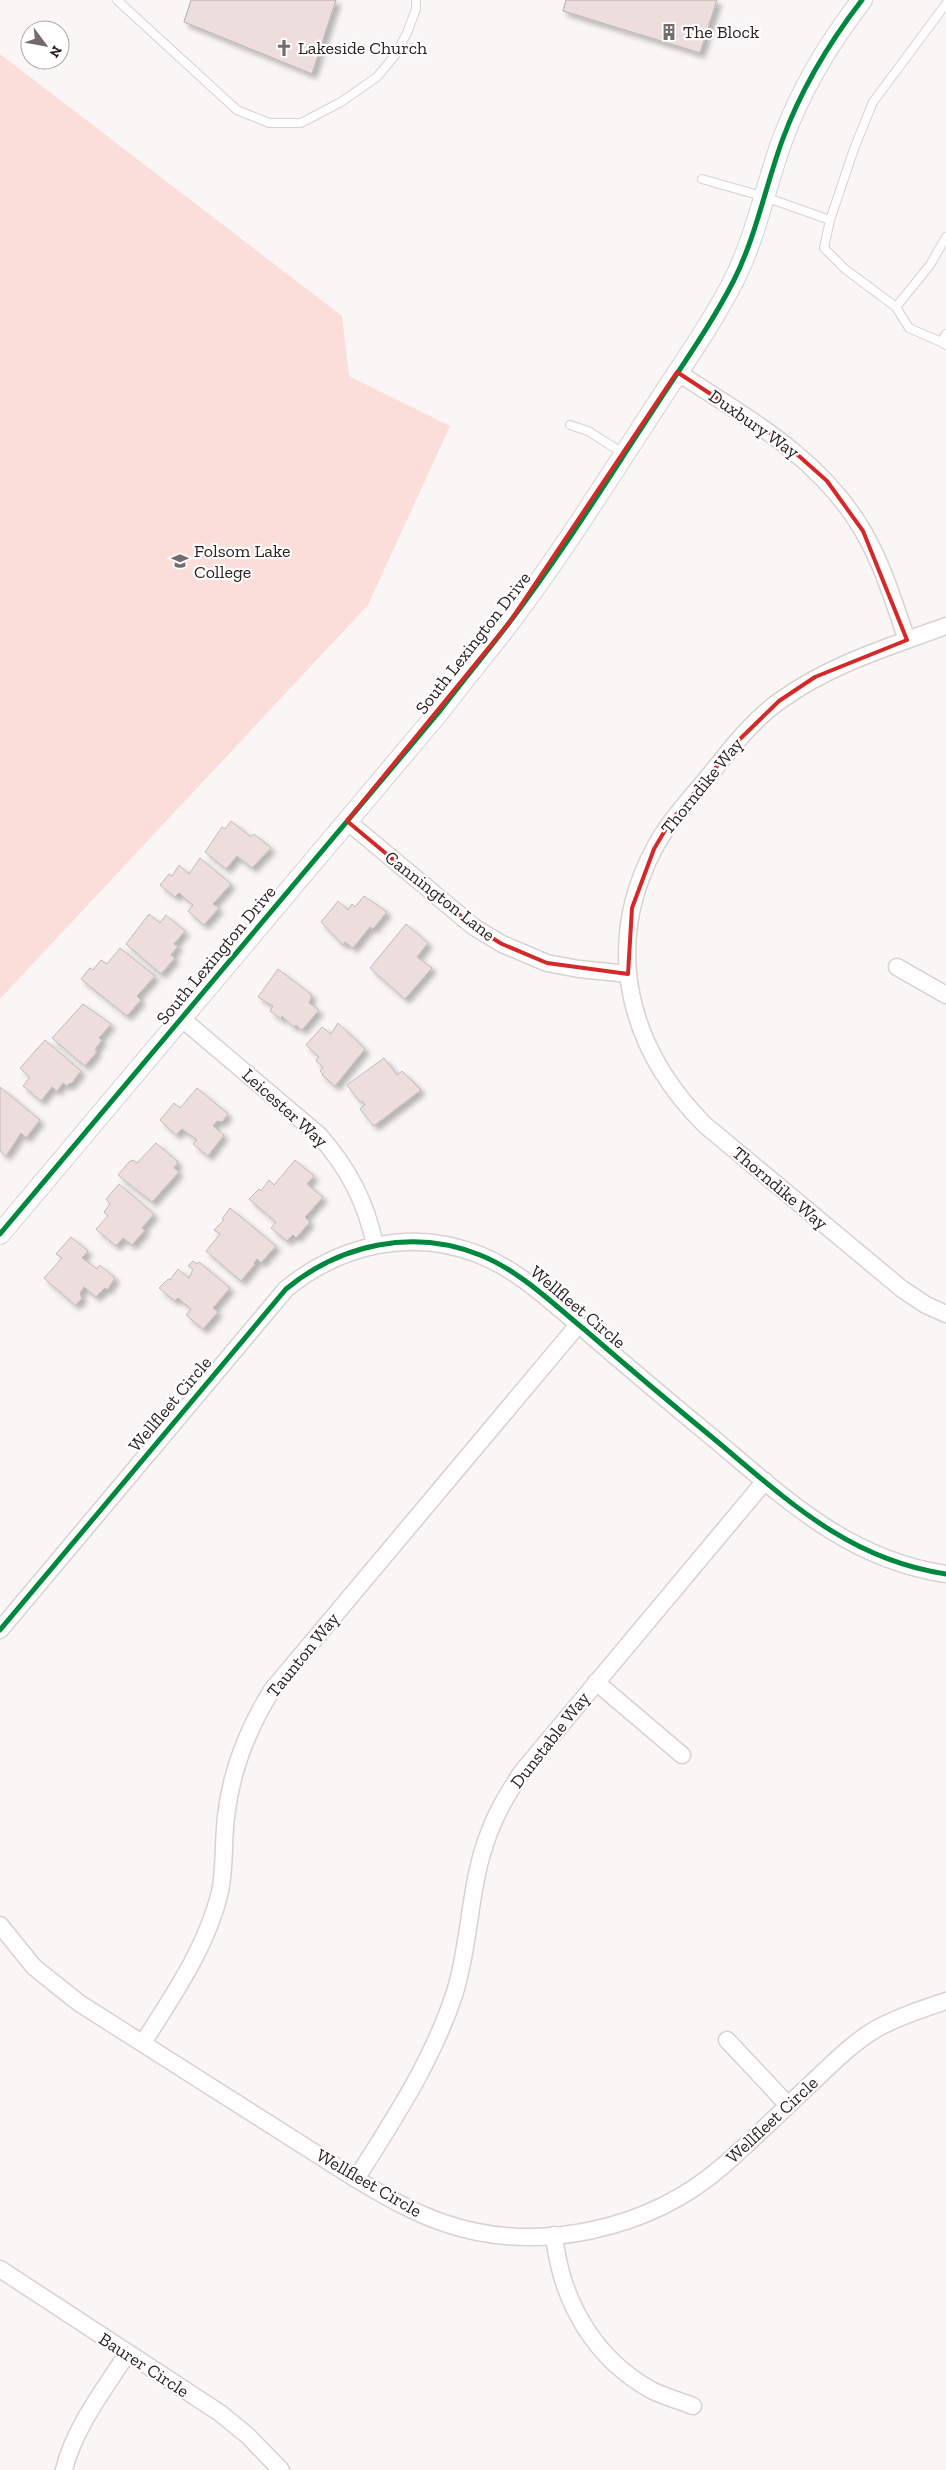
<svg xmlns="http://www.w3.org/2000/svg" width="946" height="2470" font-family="'Zilla Slab',serif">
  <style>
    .green { fill: #fbddda }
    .building { fill: #eddedd; stroke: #c1baba; filter: url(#shadow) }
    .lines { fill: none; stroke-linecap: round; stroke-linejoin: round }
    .service-casing { stroke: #d8d1d0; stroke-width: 10 }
    .minor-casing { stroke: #d8d1d0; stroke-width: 19 }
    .tertiary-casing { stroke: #d8d1d0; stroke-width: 22 }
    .service { stroke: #fefefe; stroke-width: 8 }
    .minor { stroke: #fefefe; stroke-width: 16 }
    .tertiary { stroke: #fefefe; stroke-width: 20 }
    .cycleway-casing { stroke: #fff; stroke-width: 8 }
    .cycleway { stroke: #00873e; stroke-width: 5 }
    .marked { fill: none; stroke: #d62828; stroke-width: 4; stroke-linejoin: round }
    .labels { text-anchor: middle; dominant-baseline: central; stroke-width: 4.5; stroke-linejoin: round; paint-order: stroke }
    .poi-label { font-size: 18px; fill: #2c2221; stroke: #fff; text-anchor: start }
    .street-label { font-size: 18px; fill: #2c2221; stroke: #fff }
  </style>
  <defs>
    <filter id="shadow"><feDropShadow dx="4.5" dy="4.5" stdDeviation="2.5" flood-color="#0004"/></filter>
  </defs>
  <rect width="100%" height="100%" fill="#faf6f6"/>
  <path class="green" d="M0,54L342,316L349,376L450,426L368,605L0,999Z"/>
  <path class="building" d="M191,0H336L312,74L184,22Z
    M191,0H336L312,74L184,22Z
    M566,0H717L700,53L563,11Z
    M566,0H717L700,53L563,11Z
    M231,821L251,837L254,834L271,848L252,868L237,856L226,869L205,852L222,827L225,829Z
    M200,858L231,884L213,904L219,908L204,925L188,911L193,905L179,893L175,897L160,885L169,874L172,876L179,865L189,874Z
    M364,896L387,912L373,929L370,927L353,948L345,942L343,945L321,922L338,901L348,910L352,904L355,907Z
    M149,914L160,923L166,915L185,931L174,944L178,946L171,955L175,958L161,974L126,944Z
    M406,924L428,943L417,957L432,968L405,999L370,968Z
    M120,948L155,976L137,996L141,1000L127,1016L81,979L90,968L93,970L101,960L107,964Z
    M278,969L312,995L309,1003L319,1010L302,1030L296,1025L294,1027L282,1016L281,1019L270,1011L273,1006L258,997Z
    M83,1004L111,1024L99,1038L102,1040L96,1048V1053L85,1066L52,1038Z
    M338,1023L365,1049L335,1086L322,1075L323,1074L320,1071L323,1067L316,1061L319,1057L306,1045L322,1027L331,1034Z
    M45,1040L81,1071L71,1084L70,1083L67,1086L63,1083L57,1091L52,1087L41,1101L23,1086L30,1077L20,1068Z
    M384,1058L397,1075L402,1071L421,1090L374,1126L360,1109L365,1105L362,1101L360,1102L347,1085Z
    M0,1087L40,1120L26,1138L21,1133L6,1156L0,1151Z
    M197,1088L228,1114L222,1122L217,1121L213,1126L224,1135L208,1156L193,1144L197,1140L182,1129L176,1135L160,1120L174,1103L180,1108Z
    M156,1143L178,1162L174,1168L179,1172L152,1202L118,1175L129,1162L133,1160L137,1163Z
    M295,1160L314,1176L307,1184L323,1197L305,1217L310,1222L296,1238L293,1235L287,1241L271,1228L276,1222L249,1199L259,1189L261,1191L269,1180L274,1185Z
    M119,1184L154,1214L142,1228L145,1230L132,1245L123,1238L116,1246L96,1229L108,1216L104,1212L110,1204L106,1199Z
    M230,1208L276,1246L261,1263L257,1259L254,1263L255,1264L241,1281L206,1251L220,1234L214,1230L224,1220L222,1219Z
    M71,1237L88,1251L82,1258L97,1269L100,1265L115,1278L107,1290L105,1288L96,1297L84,1287L80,1293L82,1299L75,1305L44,1278L62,1258L56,1254Z
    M193,1261L197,1264L199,1262L230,1288L213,1308L218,1312L203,1329L186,1315L191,1309L178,1298L175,1301L159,1288L168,1279L170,1280L178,1269L189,1278L193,1269L188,1266Z"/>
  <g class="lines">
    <g class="service-casing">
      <path id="service" d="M117,0L237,110L269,123H301L341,102L377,77L396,54L407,33L416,9V0
        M702,179L765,197L830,220L854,149L873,102L946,4
        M830,220L824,248L845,269L896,307L930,265L946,237
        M896,307L909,328L941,342
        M946,334L941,342L946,345
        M570,425L588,431L623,453"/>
    </g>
    <g class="minor-casing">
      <path id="minor" d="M677,372C747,418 820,457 863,531C883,565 894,603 907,640
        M946,626C889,647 831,664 781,700C752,720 730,750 708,777C689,800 668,822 654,849C602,948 629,1049 705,1125L902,1289L926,1305L946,1314
        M347,821L474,927L502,944L547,963L579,969L628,974
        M897,967L946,995
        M181,1018L319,1135C348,1168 366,1202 375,1245
        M0,1630L286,1289C341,1244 413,1228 480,1255C520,1271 552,1303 585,1330C629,1368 674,1406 719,1443C790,1503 851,1560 946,1574
        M596,1682L682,1755
        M0,1925L34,1967L79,2003L356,2179C385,2196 412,2212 444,2223C537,2255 650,2230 724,2165C756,2137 787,2106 818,2077C836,2060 854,2042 876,2029C898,2017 922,2009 946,2001
        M727,2040L788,2105
        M143,2043C173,1995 206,1949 220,1892C225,1867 223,1842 226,1817C231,1770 247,1730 272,1690L578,1325
        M356,2179C394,2119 433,2060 455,1992C471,1940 469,1883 489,1833C497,1811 509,1792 521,1773L765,1481
        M554,2235C561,2301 594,2359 653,2391C666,2397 680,2401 693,2406
        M0,2269L220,2413L248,2436L281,2470
        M64,2470C74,2428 104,2390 127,2354"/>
    </g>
    <g class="tertiary-casing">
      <path id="tertiary" d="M0,1234L439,712C462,682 486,653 509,623C560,556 604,485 650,415C678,371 710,327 734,280C756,236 765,188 782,141C801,89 828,44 862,0"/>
    </g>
    <use href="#service" class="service"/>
    <use href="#minor" class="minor"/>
    <use href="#tertiary" class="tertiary"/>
    <g class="cycleway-casing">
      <path id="cycleway" d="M0,1234L439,712C462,682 486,653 509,623C560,556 604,485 650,415C678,371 710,327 734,280C756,236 765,188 782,141C801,89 828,44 862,0
        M0,1630L286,1289C341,1244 413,1228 480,1255C520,1271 552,1303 585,1330C629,1368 674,1406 719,1443C790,1503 851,1560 946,1574"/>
    </g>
    <use href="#cycleway" class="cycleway"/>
  </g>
  <path class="marked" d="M677,372L781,440L827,481L863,531L907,640L815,677L779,701L739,740L670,822L654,849L632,908L628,974L547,963L502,944L474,927L347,821L509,623Z"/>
  <defs>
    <g id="building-bare" transform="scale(1.35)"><path d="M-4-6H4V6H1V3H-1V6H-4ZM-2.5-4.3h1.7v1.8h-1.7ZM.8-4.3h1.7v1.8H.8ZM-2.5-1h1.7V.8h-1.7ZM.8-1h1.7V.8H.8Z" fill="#746c6c" stroke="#fff" stroke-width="2.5" paint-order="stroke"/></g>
    <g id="church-bare" transform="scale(1.35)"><path d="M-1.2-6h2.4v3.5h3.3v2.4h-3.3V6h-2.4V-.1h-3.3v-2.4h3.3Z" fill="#746c6c" stroke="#fff" stroke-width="2.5" paint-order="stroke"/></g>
    <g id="university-bare" transform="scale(1.35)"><path d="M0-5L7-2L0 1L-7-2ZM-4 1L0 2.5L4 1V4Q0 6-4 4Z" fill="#746c6c" stroke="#fff" stroke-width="2.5" paint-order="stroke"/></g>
  </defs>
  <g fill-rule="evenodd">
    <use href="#building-bare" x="669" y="32"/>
    <use href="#church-bare" x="284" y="48"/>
    <use href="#university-bare" x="180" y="561"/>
  </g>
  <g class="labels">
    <g class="poi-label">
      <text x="683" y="32">The Block</text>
      <text x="298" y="48">Lakeside Church</text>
      <text x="194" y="551">Folsom Lake<tspan x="194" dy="21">College</tspan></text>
    </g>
    <g class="street-label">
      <text transform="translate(754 424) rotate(35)">Duxbury Way</text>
      <text transform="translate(473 643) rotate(-52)">South Lexington Drive</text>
      <text transform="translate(702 786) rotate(-51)">Thorndike Way</text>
      <text transform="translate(440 896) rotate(38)">Cannington Lane</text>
      <text transform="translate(216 955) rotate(-50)">South Lexington Drive</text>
      <text transform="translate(285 1108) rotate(42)">Leicester Way</text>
      <text transform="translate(780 1188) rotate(40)">Thorndike Way</text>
      <text transform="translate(578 1307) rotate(40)">Wellfleet Circle</text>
      <text transform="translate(170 1404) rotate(-50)">Wellfleet Circle</text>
      <text transform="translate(303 1655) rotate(-51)">Taunton Way</text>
      <text transform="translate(550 1740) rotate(-52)">Dunstable Way</text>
      <text transform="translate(772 2120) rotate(-43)">Wellfleet Circle</text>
      <text transform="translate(369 2183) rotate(30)">Wellfleet Circle</text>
      <text transform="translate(144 2365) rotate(33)">Baurer Circle</text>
    </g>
  </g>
  <g transform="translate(45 45) rotate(122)"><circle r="24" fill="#ffffff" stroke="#aba7a6"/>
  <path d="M0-4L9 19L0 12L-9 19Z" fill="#746c6c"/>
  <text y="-8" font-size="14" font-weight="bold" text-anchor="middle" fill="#2c2221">N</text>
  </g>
</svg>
